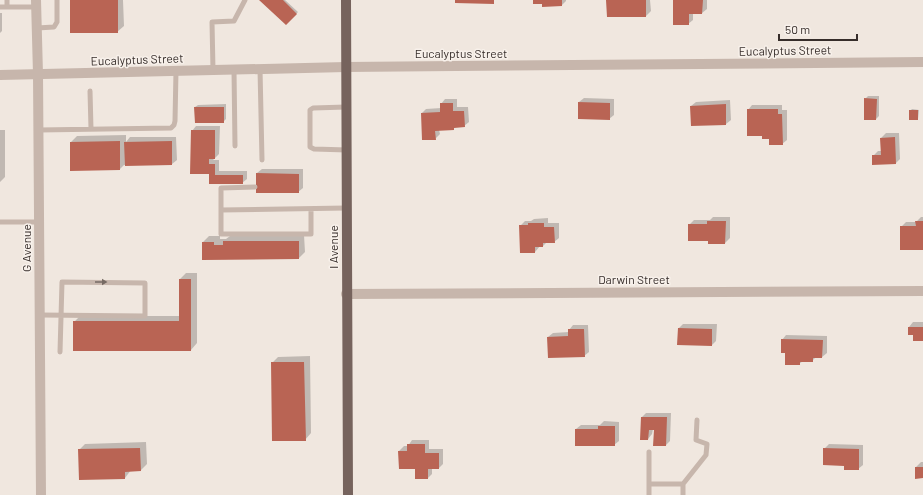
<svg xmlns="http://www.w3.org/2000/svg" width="923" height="495" font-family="Barlow,sans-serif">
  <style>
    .shadow { fill: #0003 }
    .building { fill: #b96454 }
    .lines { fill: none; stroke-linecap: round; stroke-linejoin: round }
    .service { stroke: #c7b6ac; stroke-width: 5 }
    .minor { stroke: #c7b6ac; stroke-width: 10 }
    .primary { stroke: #76635d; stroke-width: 10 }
    .oneway { fill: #776b64 }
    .labels { text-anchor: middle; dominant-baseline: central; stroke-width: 3; stroke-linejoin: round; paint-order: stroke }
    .street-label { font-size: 12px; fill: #362d2a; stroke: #f8f1eb }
  </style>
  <rect width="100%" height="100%" fill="#f0e7df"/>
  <path class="shadow" d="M71,0H123L124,26L117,32Z
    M261,0H285L298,12L286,24Z
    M534,0H566V1L562,5Z
    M608,0H650L651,11L646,16H608Z
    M674,0H707V9L702,13H693V20L688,24Z
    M0,13H2V31L0,33Z
    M868,96H879V116L876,119L865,99Z
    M584,98L614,99V115L609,119L579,102Z
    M445,99H457V107H468L469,122L464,126H456L453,129L439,130L440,134L435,139L422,113L426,109L441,108V104Z
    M730,100L731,120L726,124L692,125L691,106L696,102Z
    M226,104V119L223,122L195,107L198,105Z
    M752,105H782V110H787V140L782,144L763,135L748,110Z
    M912,109L919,110L918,119L910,111Z
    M196,126H220L219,154L213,160H219V171H247V179L242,183H210V173L192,131Z
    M0,130H5V177L0,182Z
    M886,133H899L900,159L896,163L873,156L878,151H882L881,138Z
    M126,135V142L130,137H176L177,160L172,164L124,165L120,169L71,170V142L77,136Z
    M262,169H303V188L298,192L257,173Z
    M713,217H730V238L725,243H709V240L689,225L694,220H710Z
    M921,217H923V249L901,227L906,222H916Z
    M548,218V223H559V238L554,242H547L543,246H540L535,252H521L520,226L525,221H531L534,219Z
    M304,235L305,252L299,258L203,259V242L209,236H220V239H226L230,236Z
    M186,273H197V343L191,350L74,322L80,316H180V279Z
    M913,322H923V340L914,334H909V327Z
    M683,324H717L716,341L712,345L679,328Z
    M573,325H588L589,352L584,356L548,337L553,333L569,332V330Z
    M786,335L827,336V353L822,357H816L812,361H803L799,364L786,352L782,340Z
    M310,356L311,433L305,440L272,363L278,357Z
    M646,413H671L670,441L666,445L655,429H653L652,434L648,439L642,417Z
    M604,421L619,422V441L614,445L576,429L581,425H600Z
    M412,440H429V449H443V464L439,468H432V474L428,478L416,468H400L399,451L404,446H408Z
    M146,442L147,464L141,470H131L125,478L79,450L85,444Z
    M829,444L863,445V465L858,469L845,465L824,449Z
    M921,462H923V477L916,478V467Z"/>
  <path class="building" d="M70,0H118V33H70Z
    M259,0H283L297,14L286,25Z
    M455,0H494V4L455,3Z
    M533,0H562V6L542,7V4H533Z
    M606,0H646V17H607Z
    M673,0H703L702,14H689V25H673Z
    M864,98L877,99L876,120H864Z
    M578,102L610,103V120L578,119Z
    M440,103H453V111H464L465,127L454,128V130L435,131L436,140H422L421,113L440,112Z
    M726,104V125L691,126L690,106Z
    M194,107H224V123H195Z
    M747,109H778V114H782L783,145H769V139H762V136H747Z
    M909,110H918V120H909Z
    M191,130H215V159H209V164H215V175H243V184H209V174H190Z
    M895,137L896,164L872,165V155H881L880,138Z
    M120,141V170L70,171V142Z
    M172,141V165L125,166L124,142Z
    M256,173L299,174V193H256Z
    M707,221H726L725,244H708V241H688V224H707Z
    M915,221H923V250H900V226H916Z
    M528,223H544V227H554L555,243H543V247H535V253H520L519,225H528Z
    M223,241H299V259L202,260V242H214V245H223Z
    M179,279H191V351H73V321H179Z
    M908,327H923V341H913V335H908Z
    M678,328L712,329V346L677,345Z
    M568,329H584L585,357L548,358L547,337L568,336Z
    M781,339L823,340L822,358H813V362H800V365H785V353H781Z
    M271,362H304L306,441H272Z
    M641,417H667L666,446H653L654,430H649L648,440H640Z
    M598,426H615V446H575V429H598Z
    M407,444H425V453H439V469H428V479H415V469H399L398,451H407Z
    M140,448L141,471L125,472V479L79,480L78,449Z
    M823,448L859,449V470H844V466L823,465Z
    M915,467H923V478L915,479Z"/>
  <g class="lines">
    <path class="service" d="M7,0V7
      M0,7H36
      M37,28L54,27L57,22V0
      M260,69L262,160
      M213,70L212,22L234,21L245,0
      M234,70L235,146
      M90,91L91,129
      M346,107L313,108L310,110V147L314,149L347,150
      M39,130L171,128L174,125L175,121L176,71
      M255,187L221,188V210L346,208
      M221,210V234H311V209
      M0,222H39
      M40,315L145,316V283L62,282L60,352
      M649,452V495
      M649,484H683V495
      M683,484L706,455L707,444L696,440L697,420"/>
    <path class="minor" d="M36,0L38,74L41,495
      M0,75L346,67L923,62
      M346,294L923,291"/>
    <path class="primary" d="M346,0L348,495"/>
  </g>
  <defs><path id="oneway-solid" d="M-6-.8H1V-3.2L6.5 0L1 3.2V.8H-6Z"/></defs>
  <use class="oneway" href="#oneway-solid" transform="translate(101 282)"/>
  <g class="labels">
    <g class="street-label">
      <text transform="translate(785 50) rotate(-1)">Eucalyptus Street</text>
      <text x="461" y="53">Eucalyptus Street</text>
      <text transform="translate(137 59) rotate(-2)">Eucalyptus Street</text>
      <text transform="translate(333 247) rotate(-90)">I Avenue</text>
      <text transform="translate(26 248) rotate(-90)">G Avenue</text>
      <text x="634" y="279">Darwin Street</text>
    </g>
  </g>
  <path d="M779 34v6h78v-6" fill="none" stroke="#362d2a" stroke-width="2"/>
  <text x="785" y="34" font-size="12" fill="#362d2a" stroke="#f8f1eb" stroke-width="3" paint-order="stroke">50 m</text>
</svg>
